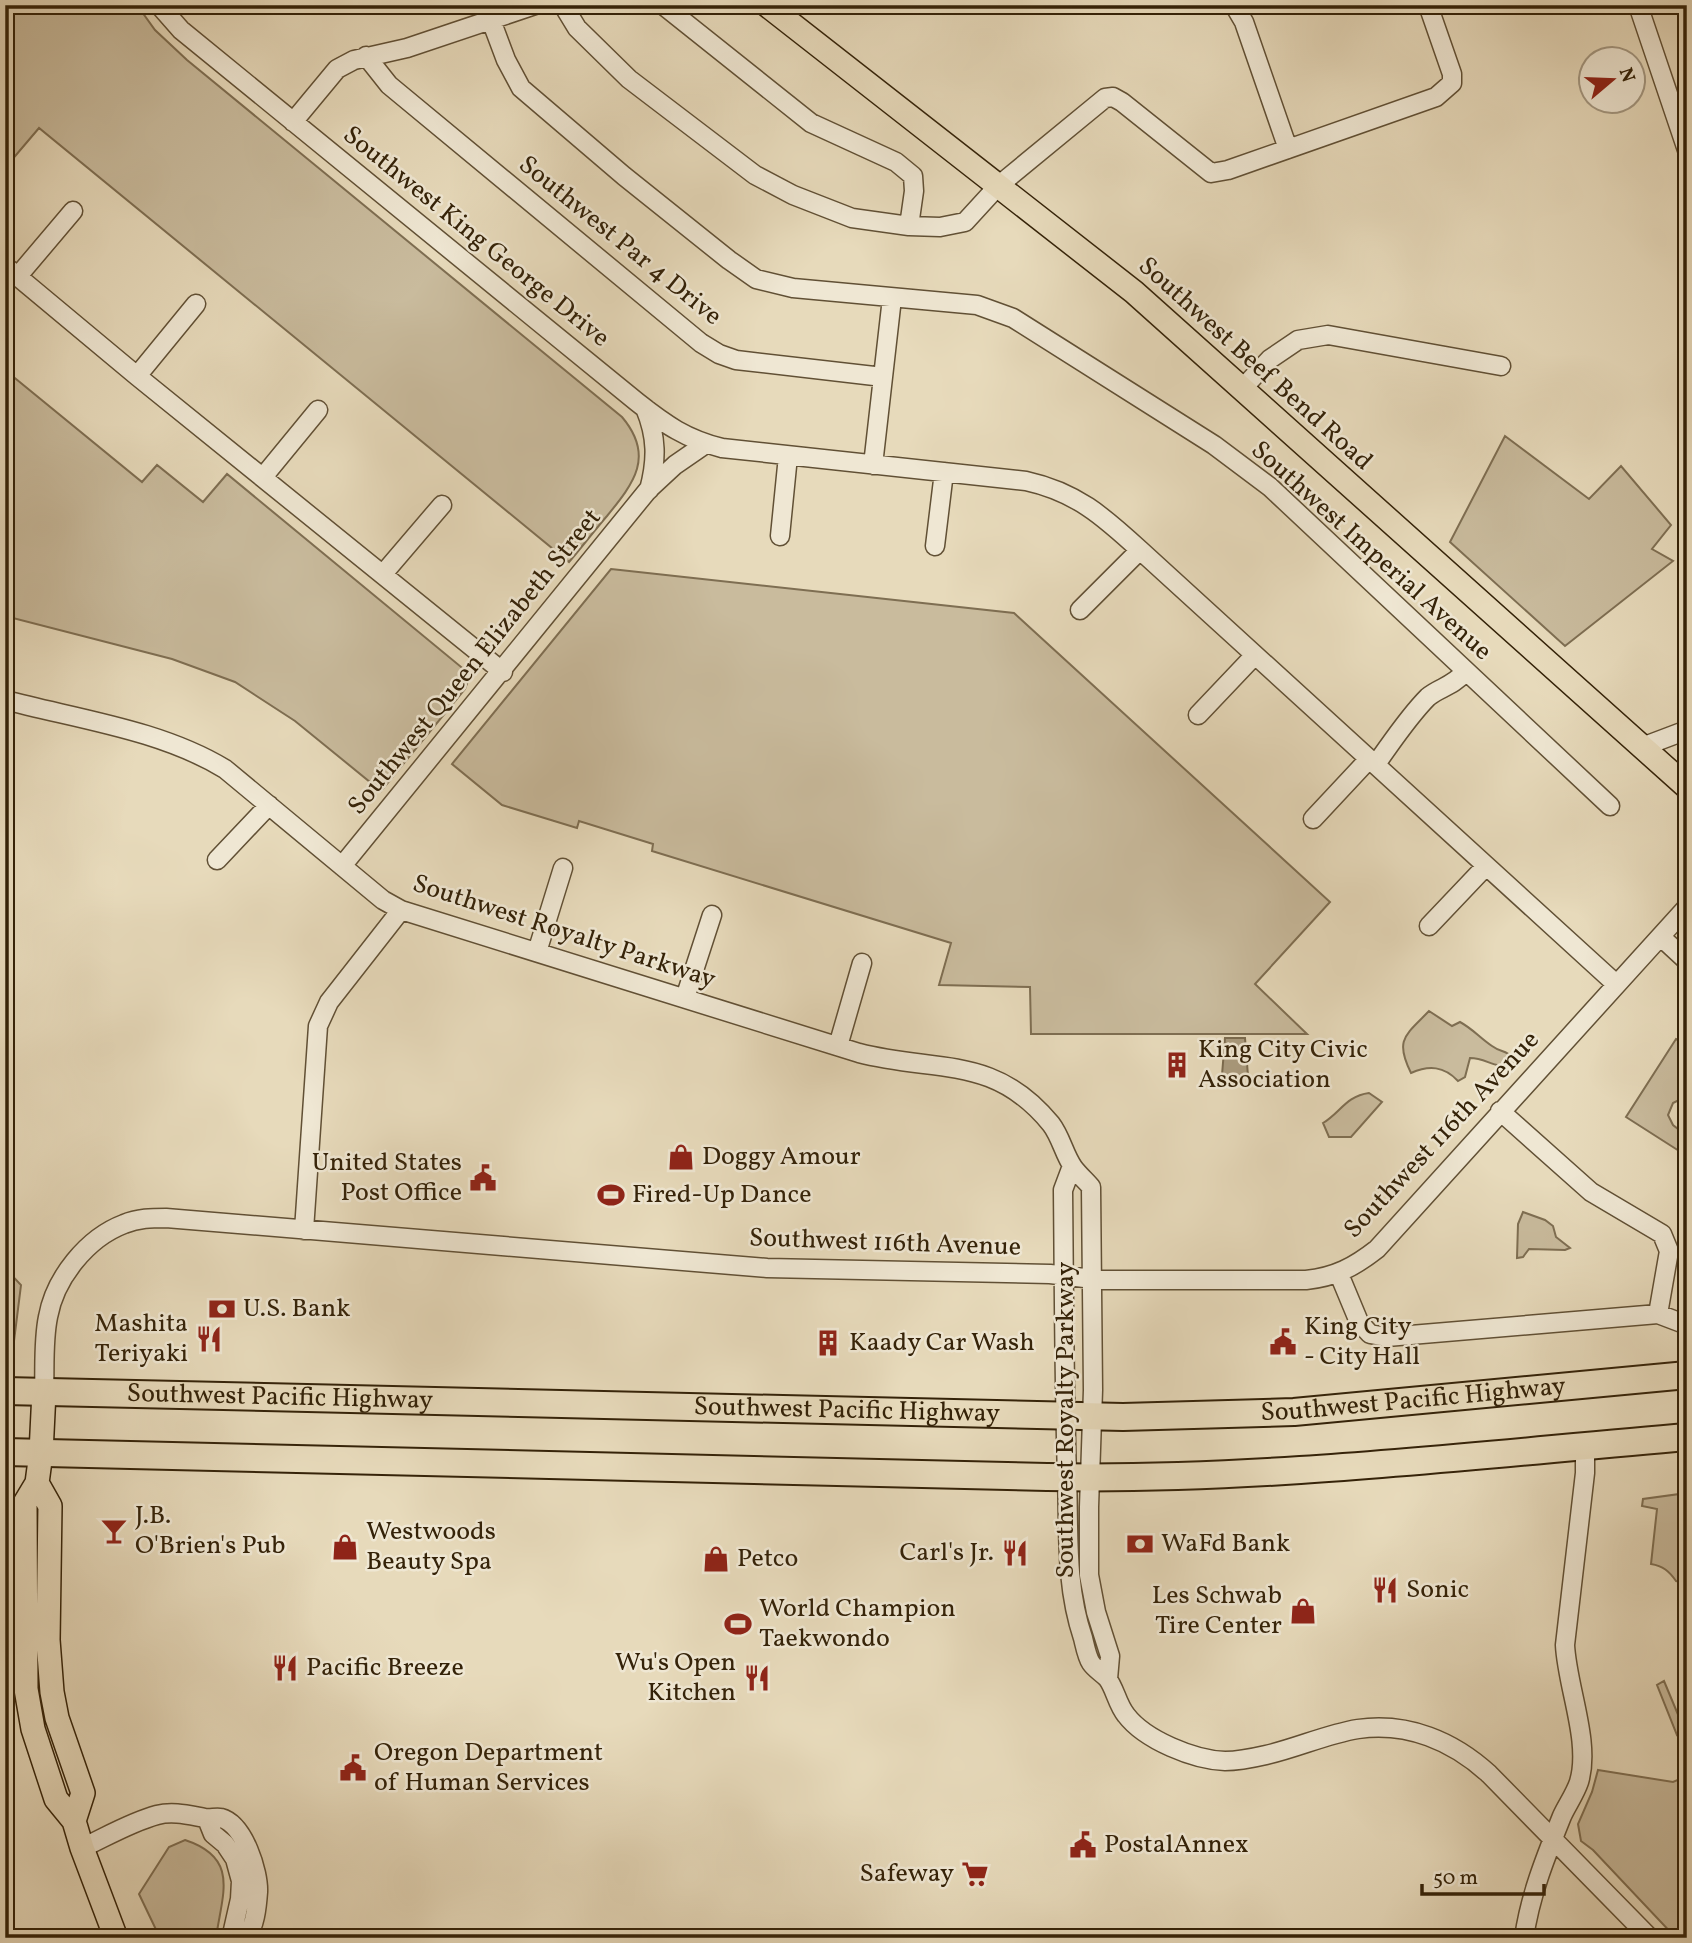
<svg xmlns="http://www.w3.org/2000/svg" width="1692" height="1943" font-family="Vollkorn,serif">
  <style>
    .green { fill: #c9bb9d; stroke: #7e6e52; stroke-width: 2 }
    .water { fill: #aa9b7e; stroke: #7b6b4f; stroke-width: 2 }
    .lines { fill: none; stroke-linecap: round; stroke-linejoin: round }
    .minor-casing { stroke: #615035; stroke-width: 21 }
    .major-casing { stroke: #342208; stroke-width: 26 }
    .highway-casing { stroke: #342208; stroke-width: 30 }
    .minor { stroke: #efe7d3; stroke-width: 18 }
    .major { stroke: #e7dabb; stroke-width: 23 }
    .highway { stroke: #e7dabb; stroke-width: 26 }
    .labels { text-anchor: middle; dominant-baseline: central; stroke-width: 5; stroke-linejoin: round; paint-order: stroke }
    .street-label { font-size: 26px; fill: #342208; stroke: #efe7d3 }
    .poi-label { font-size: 26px; fill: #342208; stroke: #efe7d3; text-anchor: start }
  </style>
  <rect width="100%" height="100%" fill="#e7dabb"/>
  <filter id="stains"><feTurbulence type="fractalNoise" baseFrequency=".00286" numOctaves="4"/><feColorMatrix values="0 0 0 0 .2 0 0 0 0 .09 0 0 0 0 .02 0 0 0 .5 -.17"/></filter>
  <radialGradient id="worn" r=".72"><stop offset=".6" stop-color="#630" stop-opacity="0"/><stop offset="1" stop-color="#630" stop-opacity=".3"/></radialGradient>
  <path class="green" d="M5,5H137L155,30L187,60L622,417C655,456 634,483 607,516C594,531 582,547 569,562L39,128L5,168Z
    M5,370L142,482L157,465L203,502L227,474L466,671L469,678L465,689L381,791L295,721L235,682L172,659L5,616Z
    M1505,436L1589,499L1621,466L1671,525L1652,549L1673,561L1565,646L1450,542Z
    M611,569L1014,613L1330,902L1255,984L1307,1034H1031L1030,987L939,985L951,943L652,851L653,844L579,821L577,828L502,805L452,764Z
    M1429,1011L1452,1026L1460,1022C1473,1029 1480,1038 1492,1046C1503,1054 1505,1048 1515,1061L1514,1064C1494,1070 1488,1058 1470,1058L1465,1077L1458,1081C1444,1066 1429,1065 1411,1073C1394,1039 1406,1035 1429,1011Z
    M1676,1039L1687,1045V1096L1673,1103L1668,1115L1673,1125L1687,1136V1156L1626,1117Z
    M1369,1093L1382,1102L1351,1137H1329L1323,1123C1340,1113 1346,1096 1369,1093Z
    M1523,1212L1545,1220L1553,1226L1556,1237L1570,1248L1565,1250L1529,1249L1523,1257L1517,1258L1518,1224Z
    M5,1268L21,1285L14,1341H5Z
    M1687,1493V1583L1676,1581C1669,1571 1663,1566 1651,1564L1657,1509L1642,1506L1643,1499Z
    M1664,1681L1679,1717L1684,1720L1687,1728L1685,1731L1677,1735L1657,1685Z
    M1598,1770L1673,1782L1687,1776V1938H1676L1593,1850L1581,1841L1578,1824L1592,1792Z
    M185,1840C240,1858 222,1894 216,1938H160L139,1894L169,1847Z"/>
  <path class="water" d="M1225,1038H1245L1248,1076L1222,1075Z"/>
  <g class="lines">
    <g class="minor-casing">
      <path id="minor" d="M159,5L181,30L637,402C666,425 686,439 722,448L1026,481C1076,492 1103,516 1140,550L1616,984
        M563,5L577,28L629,79L755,175L793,195L852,218L909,226L940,227L965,222L998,186L1105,98L1113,97L1122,102L1211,173L1228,170L1436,97L1452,83V74L1428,5
        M663,5L811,123L896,162L913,176L914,191L909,226
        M1234,5L1244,22L1288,149
        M1638,5L1687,150
        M491,20L506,60L521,88L624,176L729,260L756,279L793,288L977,305L1013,318L1214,445L1270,487L1610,806
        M366,56L389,85L701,343L719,354L736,360L883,377
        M293,122L337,69L354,60L407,48L535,5
        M5,266L137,376L503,672
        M18,276L73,211
        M137,376L196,304
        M1242,389L1270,359L1298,340L1328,335L1501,366
        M645,408C657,437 657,460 649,490
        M873,465L892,298
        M263,477L318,410
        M780,536L788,456
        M935,546L944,472
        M383,574L442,505
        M1080,610L1140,550
        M5,700C77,719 161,730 225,769L383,900L401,910L859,1053C936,1073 994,1054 1051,1124C1061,1137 1064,1154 1073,1167C1078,1174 1086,1181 1091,1187L1093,1390L1089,1507V1575L1096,1612L1110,1656L1108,1679
        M1198,715L1254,656
        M1642,747L1687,730
        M1376,764C1392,742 1408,717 1428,697C1440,687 1452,687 1465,672
        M1313,819L1369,759
        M217,860L269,805
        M342,866L648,490L675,465L704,445
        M1429,926L1486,866
        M1661,937L1687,961
        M537,952L563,868
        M685,998L712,915
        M838,1046L862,963
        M1500,1111L1591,1192L1662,1234L1669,1251L1658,1314
        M1072,1166L1063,1190C1064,1285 1064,1381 1067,1476C1069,1531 1065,1585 1083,1638C1085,1646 1087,1657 1091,1663C1095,1669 1102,1673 1107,1678C1115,1688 1117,1704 1126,1715C1145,1740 1194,1760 1225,1761C1238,1761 1253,1758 1266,1755C1297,1748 1327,1734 1358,1729C1408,1722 1453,1741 1489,1774L1650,1938
        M304,1230L318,1026L329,1002L401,910
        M1339,1274L1359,1322L1370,1334L1387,1337L1658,1314L1687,1325
        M44,1392C45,1367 43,1341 48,1317C55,1278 87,1238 124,1224C138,1218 152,1218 166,1218L767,1268L1050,1274L1102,1280H1306C1335,1277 1354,1267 1377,1249L1687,907
        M207,1819L213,1834L225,1844L235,1859L241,1881L240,1899L233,1930L236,1938
        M82,1848C106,1837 131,1822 157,1815C173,1811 188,1815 205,1818C210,1819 216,1817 221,1818C244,1824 259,1872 258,1892C257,1906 255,1929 245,1938
        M1524,1938C1530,1895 1546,1856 1562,1816C1567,1805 1575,1794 1579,1782C1591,1742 1567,1687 1565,1645L1585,1473V1446"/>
    </g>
    <g class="major-casing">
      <path id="major" d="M767,5L1134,292L1687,787
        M44,1392L41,1453L37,1483L25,1503L26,1689L33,1729L56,1799L74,1821L82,1848L116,1938
        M37,1483L50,1506L48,1640L52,1692L57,1718L83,1793L74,1821"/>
    </g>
    <g class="highway-casing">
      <g id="highway">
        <path id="s1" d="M5,1391L1123,1417L1294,1412L1687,1375"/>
        <path d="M5,1452L1047,1477C1261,1481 1474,1455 1687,1437"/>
      </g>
    </g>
    <use href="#minor" class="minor"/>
    <use href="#major" class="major"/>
    <use href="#highway" class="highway"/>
  </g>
  <defs>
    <g id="building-bare" transform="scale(2.1)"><path d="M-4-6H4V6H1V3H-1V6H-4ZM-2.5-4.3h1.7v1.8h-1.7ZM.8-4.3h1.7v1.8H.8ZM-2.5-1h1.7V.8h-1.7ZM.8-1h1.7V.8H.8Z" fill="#8f2418" stroke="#efe7d3" stroke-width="2.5" paint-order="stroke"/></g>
    <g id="shop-bare" transform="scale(2.1)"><path d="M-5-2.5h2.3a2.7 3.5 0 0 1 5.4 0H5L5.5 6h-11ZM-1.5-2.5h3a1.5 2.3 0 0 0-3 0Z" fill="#8f2418" stroke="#efe7d3" stroke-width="2.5" paint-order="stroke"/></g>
    <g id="civic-bare" transform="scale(2.1)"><path d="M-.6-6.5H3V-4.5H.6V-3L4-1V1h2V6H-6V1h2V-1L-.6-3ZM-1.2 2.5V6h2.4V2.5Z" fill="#8f2418" stroke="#efe7d3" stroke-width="2.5" paint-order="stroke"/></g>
    <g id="stadium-bare" transform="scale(2.1)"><path d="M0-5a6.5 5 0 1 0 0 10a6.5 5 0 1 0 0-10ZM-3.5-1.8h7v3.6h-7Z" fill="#8f2418" stroke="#efe7d3" stroke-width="2.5" paint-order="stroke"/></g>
    <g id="bank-bare" transform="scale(2.1)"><path d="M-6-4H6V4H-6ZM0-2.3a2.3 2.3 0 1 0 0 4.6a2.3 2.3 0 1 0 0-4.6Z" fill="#8f2418" stroke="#efe7d3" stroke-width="2.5" paint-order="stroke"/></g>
    <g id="restaurant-bare" transform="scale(2.1)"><path d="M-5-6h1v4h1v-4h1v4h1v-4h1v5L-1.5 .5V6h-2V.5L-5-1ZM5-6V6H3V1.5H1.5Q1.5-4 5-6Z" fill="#8f2418" stroke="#efe7d3" stroke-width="2.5" paint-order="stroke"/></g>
    <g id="bar-bare" transform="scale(2.1)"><path d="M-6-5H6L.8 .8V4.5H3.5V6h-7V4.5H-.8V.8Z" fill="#8f2418" stroke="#efe7d3" stroke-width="2.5" paint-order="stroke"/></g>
    <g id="supermarket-bare" transform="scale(2.1)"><path d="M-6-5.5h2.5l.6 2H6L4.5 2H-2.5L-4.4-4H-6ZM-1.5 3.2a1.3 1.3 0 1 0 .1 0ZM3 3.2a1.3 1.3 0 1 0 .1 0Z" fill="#8f2418" stroke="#efe7d3" stroke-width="2.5" paint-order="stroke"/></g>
  </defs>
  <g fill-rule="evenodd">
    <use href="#building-bare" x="1177" y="1065"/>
    <use href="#shop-bare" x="681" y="1157"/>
    <use href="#civic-bare" x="483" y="1178"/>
    <use href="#stadium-bare" x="611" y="1195"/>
    <use href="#bank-bare" x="222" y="1309"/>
    <use href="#restaurant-bare" x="209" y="1339"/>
    <use href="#civic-bare" x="1283" y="1342"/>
    <use href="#building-bare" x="828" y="1343"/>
    <use href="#bar-bare" x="114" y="1531"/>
    <use href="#bank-bare" x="1140" y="1544"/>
    <use href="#shop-bare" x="345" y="1547"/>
    <use href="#restaurant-bare" x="1015" y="1553"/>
    <use href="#shop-bare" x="716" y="1559"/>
    <use href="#restaurant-bare" x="1385" y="1590"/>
    <use href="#shop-bare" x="1303" y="1611"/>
    <use href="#stadium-bare" x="738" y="1624"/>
    <use href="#restaurant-bare" x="285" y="1668"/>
    <use href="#restaurant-bare" x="757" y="1678"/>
    <use href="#civic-bare" x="353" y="1768"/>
    <use href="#civic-bare" x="1083" y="1845"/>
    <use href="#supermarket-bare" x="975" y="1874"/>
  </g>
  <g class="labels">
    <g class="street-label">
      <text transform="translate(476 237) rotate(39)">Southwest King George Drive</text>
      <text transform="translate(620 241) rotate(39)">Southwest Par 4 Drive</text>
      <text transform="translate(1255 364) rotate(42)">Southwest Beef Bend Road</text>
      <text transform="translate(1371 551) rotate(42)">Southwest Imperial Avenue</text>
      <text transform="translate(475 662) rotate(-51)">Southwest Queen Elizabeth Street</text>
      <text transform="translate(564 932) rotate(18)">Southwest Royalty Parkway</text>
      <text transform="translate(1442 1135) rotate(-47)">Southwest 116th Avenue</text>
      <text transform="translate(885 1243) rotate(2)">Southwest 116th Avenue</text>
      <text stroke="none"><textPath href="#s1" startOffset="275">Southwest Pacific Highway</textPath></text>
      <text stroke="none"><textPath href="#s1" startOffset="1409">Southwest Pacific Highway</textPath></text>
      <text stroke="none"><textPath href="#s1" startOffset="842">Southwest Pacific Highway</textPath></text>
      <text transform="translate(1066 1420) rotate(-90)">Southwest Royalty Parkway</text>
    </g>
    <g class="poi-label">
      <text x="1198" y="1050">King City Civic<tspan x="1198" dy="30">Association</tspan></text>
      <text x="702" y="1157">Doggy Amour</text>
      <text x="462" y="1163" text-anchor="end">United States<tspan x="462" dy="30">Post Office</tspan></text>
      <text x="632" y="1195">Fired-Up Dance</text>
      <text x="243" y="1309">U.S. Bank</text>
      <text x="188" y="1324" text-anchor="end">Mashita<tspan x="188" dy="30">Teriyaki</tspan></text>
      <text x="1304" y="1327">King City<tspan x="1304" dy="30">- City Hall</tspan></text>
      <text x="849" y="1343">Kaady Car Wash</text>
      <text x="135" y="1516">J.B.<tspan x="135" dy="30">O'Brien's Pub</tspan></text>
      <text x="366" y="1532">Westwoods<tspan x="366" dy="30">Beauty Spa</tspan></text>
      <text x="1161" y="1544">WaFd Bank</text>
      <text x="994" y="1553" text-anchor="end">Carl's Jr.</text>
      <text x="737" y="1559">Petco</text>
      <text x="1406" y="1590">Sonic</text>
      <text x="1282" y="1596" text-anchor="end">Les Schwab<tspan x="1282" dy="30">Tire Center</tspan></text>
      <text x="759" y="1609">World Champion<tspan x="759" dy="30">Taekwondo</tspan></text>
      <text x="736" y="1663" text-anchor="end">Wu's Open<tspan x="736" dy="30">Kitchen</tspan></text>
      <text x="306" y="1668">Pacific Breeze</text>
      <text x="374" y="1753">Oregon Department<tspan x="374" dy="30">of Human Services</tspan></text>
      <text x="1104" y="1845">PostalAnnex</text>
      <text x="954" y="1874" text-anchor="end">Safeway</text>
    </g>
  </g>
  <rect width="1692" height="1943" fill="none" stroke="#e7dabb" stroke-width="28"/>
  <rect x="7" y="7" width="1678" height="1929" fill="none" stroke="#342208" stroke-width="3.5"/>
  <rect x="14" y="14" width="1664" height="1915" fill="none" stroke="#342208" stroke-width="2"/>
  <g transform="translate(1612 80) rotate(71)"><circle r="33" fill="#efe7d3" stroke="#a49882" stroke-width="2"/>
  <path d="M0-5L12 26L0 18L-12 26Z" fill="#8f2418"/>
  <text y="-10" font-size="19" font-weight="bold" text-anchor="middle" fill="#342208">N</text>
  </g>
  <path d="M1422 1884v10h122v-10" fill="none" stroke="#342208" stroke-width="3.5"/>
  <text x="1433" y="1884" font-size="21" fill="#342208" stroke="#efe7d3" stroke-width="5" paint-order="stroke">50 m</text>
  <rect width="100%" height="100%" filter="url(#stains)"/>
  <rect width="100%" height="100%" fill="url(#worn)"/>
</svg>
